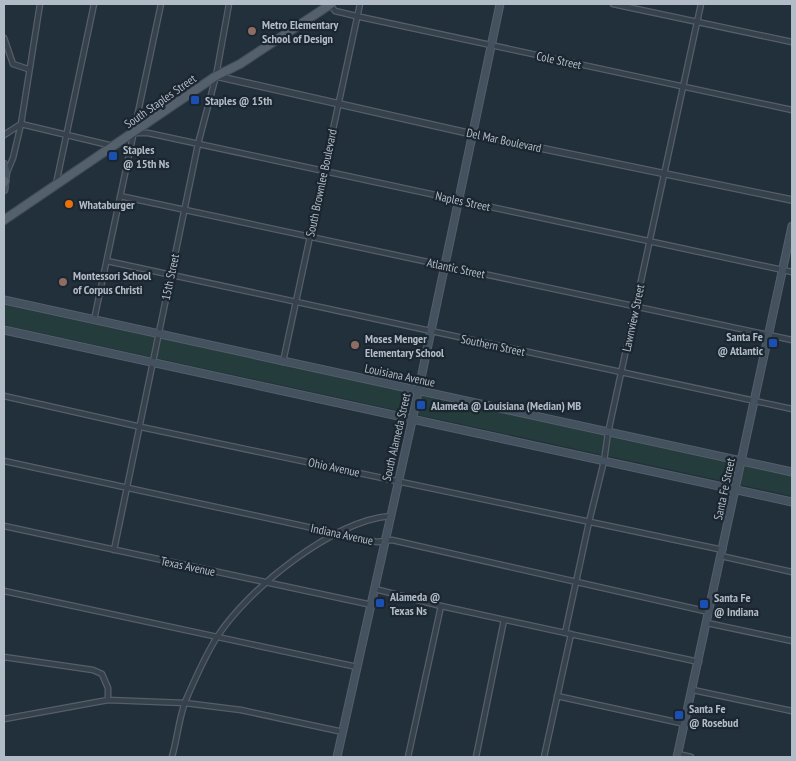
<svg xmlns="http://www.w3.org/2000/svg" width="796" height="761" font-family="'PT Sans Narrow',sans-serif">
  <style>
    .green { fill: #243c3b }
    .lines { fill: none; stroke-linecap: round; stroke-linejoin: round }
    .minor-casing { stroke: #545f69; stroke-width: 7 }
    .tertiary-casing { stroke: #545f69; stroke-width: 8 }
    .secondary-casing { stroke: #545f69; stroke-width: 9 }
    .primary-casing { stroke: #424d57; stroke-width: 10 }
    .minor { stroke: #36414b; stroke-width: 4.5 }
    .tertiary { stroke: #36414b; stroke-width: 5.5 }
    .secondary { stroke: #44515e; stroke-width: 7 }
    .primary { stroke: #54606b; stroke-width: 8 }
    .education-dot { fill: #8d6e63; stroke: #1b2630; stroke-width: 2 }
    .transit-dot { fill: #1a4fb4; stroke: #1b2630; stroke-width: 2 }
    .food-dot { fill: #e8710a; stroke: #1b2630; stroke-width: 2 }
    .labels { text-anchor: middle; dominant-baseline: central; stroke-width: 4.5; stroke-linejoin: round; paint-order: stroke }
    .poi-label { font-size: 12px; font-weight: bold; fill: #b1bcc7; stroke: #1b2630; text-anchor: start }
    .street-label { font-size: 12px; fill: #b1bcc7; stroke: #1b2630 }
  </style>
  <rect width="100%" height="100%" fill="#22303b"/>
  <path class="green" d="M4,305L792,474V496L4,325Z"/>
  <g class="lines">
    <g class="minor-casing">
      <path id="minor" d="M330,4L335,11L356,16L792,110
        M613,4L792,42
        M4,38L13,64L28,69
        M133,133H148L792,272
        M4,135L21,124L40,4
        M7,172L13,158L21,124L113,146
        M56,184L94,4
        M120,196L792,340
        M107,261L792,409
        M94,320L161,4
        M283,362L360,4
        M4,396L141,427L723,550
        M4,461L377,542L392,540L709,612
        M4,526L372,605
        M114,550L198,144L216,76L229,4
        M721,556L792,572
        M375,589L441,606L699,662
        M4,591L357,667
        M707,623L792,641
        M565,633L589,522L604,461L608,433L701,4
        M4,657L93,670L102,674L108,688V700
        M693,690L792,711
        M557,696L685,724
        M4,719L108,700L185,703L241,710L343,732
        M678,754L691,757
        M172,757C177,739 179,719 185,702C194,681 205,656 217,637C248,589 332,521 390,516
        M408,757L441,606
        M476,757L504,620
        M544,757L571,634"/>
    </g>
    <g class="tertiary-casing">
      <path id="tertiary" d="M216,76L472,134L792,200"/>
    </g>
    <g class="secondary-casing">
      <path id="secondary" d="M4,164L6,172L4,190
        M4,300L792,472
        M4,330L792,502
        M337,757L412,421L500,4
        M677,757L792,226"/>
    </g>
    <g class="primary-casing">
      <path id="primary" d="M4,183L5,181
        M4,220L216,76L240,64L331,4"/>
    </g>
    <use href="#minor" class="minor"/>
    <use href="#tertiary" class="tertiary"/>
    <use href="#secondary" class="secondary"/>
    <use href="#primary" class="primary"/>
  </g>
  <g class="education-dot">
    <circle cx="252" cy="31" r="5"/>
    <circle cx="63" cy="282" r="5"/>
    <circle cx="355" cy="345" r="5"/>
  </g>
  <g class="transit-dot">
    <rect x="190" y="95" width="10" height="10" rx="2.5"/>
    <rect x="108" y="151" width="10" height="10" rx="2.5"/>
    <rect x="768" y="338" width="10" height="10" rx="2.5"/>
    <rect x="416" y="400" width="10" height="10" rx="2.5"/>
    <rect x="375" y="598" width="10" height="10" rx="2.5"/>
    <rect x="699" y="599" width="10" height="10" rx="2.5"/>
    <rect x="674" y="710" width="10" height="10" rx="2.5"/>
  </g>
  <circle class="food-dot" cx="69" cy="204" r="5"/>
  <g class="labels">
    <g class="poi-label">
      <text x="262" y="24">Metro Elementary<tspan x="262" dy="14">School of Design</tspan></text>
      <text x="205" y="100">Staples @ 15th</text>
      <text x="123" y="149">Staples<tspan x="123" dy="14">@ 15th Ns</tspan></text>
      <text x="79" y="204">Whataburger</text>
      <text x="73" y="275">Montessori School<tspan x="73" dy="14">of Corpus Christi</tspan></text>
      <text x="763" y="336" text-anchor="end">Santa Fe<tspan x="763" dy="14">@ Atlantic</tspan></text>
      <text x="365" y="338">Moses Menger<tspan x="365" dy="14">Elementary School</tspan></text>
      <text x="431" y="405">Alameda @ Louisiana (Median) MB</text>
      <text x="390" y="596">Alameda @<tspan x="390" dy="14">Texas Ns</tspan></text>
      <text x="714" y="597">Santa Fe<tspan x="714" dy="14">@ Indiana</tspan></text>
      <text x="689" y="708">Santa Fe<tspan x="689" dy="14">@ Rosebud</tspan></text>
    </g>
    <g class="street-label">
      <text transform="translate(559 60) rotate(12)">Cole Street</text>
      <text transform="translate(160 101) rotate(-35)">South Staples Street</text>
      <text transform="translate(504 140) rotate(12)">Del Mar Boulevard</text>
      <text transform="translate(321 183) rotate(-78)">South Brownlee Boulevard</text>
      <text transform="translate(463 201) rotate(12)">Naples Street</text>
      <text transform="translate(456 268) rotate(12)">Atlantic Street</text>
      <text transform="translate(170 277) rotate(-78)">15th Street</text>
      <text transform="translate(633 318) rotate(-78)">Lawnview Street</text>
      <text transform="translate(493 345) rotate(12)">Southern Street</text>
      <text transform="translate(400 375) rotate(12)">Louisiana Avenue</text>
      <text transform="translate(396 437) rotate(-77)">South Alameda Street</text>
      <text transform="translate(334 467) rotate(12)">Ohio Avenue</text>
      <text transform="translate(724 489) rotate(-78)">Santa Fe Street</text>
      <text transform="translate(342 534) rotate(12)">Indiana Avenue</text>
      <text transform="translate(188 566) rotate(12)">Texas Avenue</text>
    </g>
  </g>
  <rect width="796" height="761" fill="none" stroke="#b1bcc7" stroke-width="10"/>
</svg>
